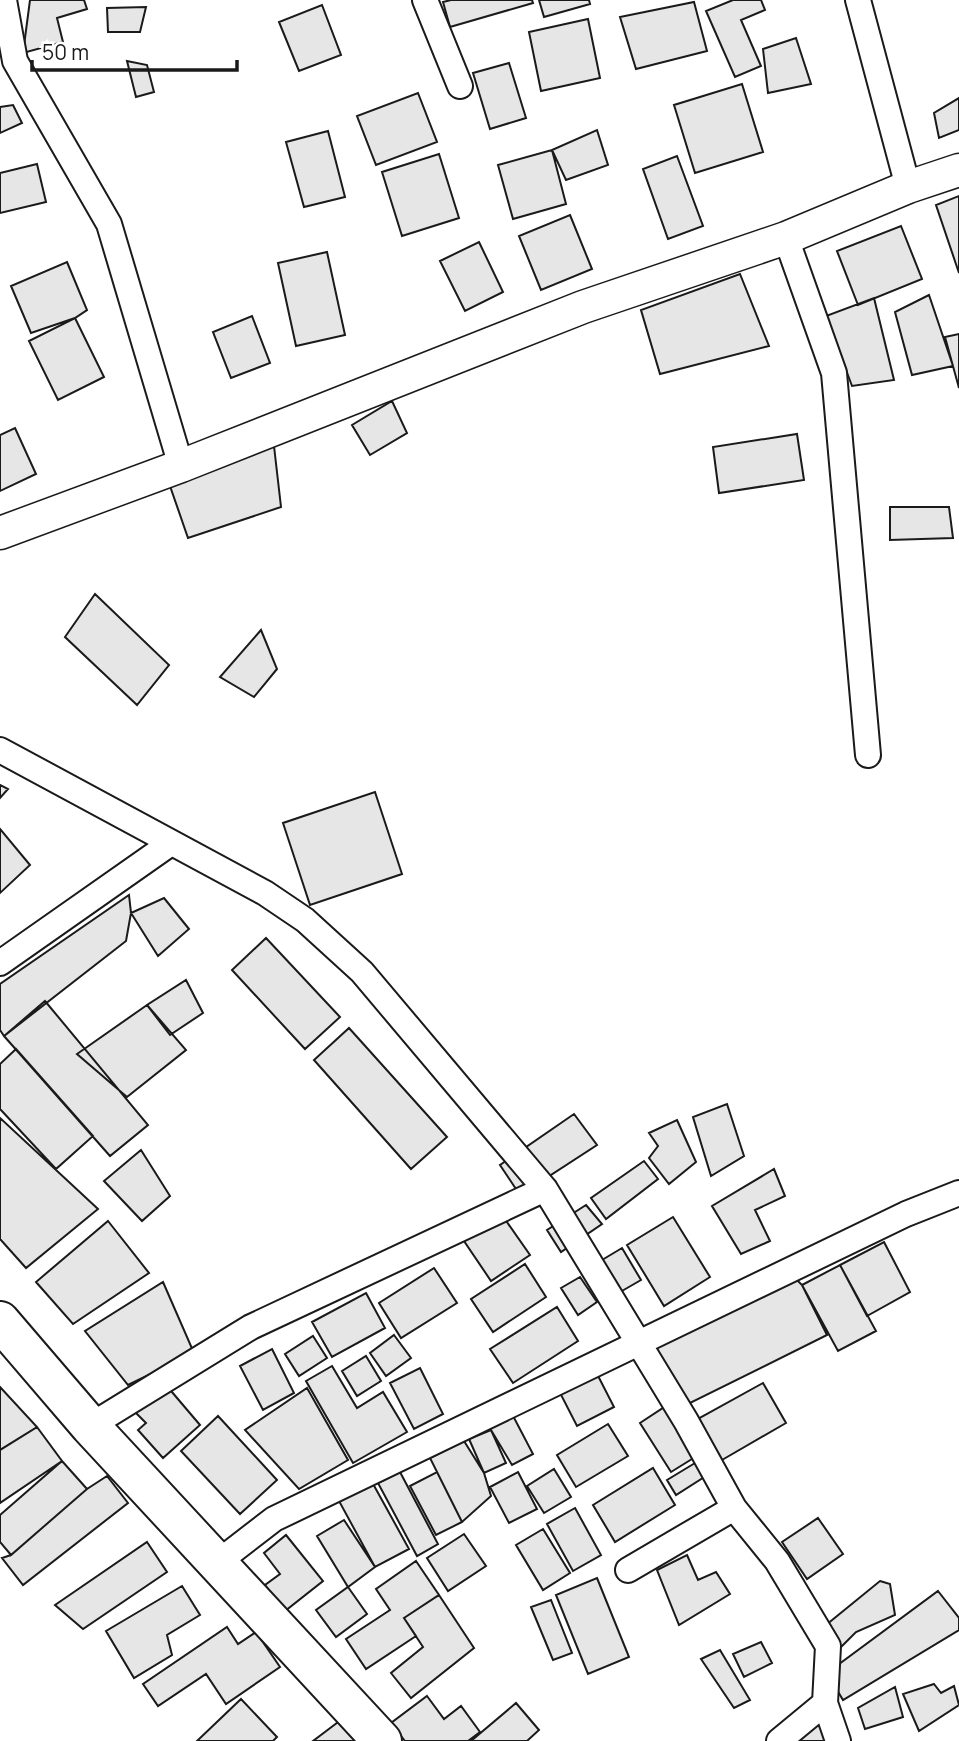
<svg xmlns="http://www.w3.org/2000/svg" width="959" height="1741" font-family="Manrope,sans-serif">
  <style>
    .building { fill: #e6e6e6; stroke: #1a1a1a; stroke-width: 2 }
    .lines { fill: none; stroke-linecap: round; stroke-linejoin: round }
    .minor-casing { stroke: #1a1a1a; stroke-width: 28 }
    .tertiary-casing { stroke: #1a1a1a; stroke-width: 35 }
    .primary-casing { stroke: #1a1a1a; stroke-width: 42 }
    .minor { stroke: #fff; stroke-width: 24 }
    .tertiary { stroke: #fff; stroke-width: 32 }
    .primary { stroke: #fff; stroke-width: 38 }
  </style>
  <rect width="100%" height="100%" fill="#fff"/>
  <path class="building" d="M30,0H84L87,9L57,18L63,42L23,53Z
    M451,0H532L533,3L450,27L443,2Z
    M451,0H532L533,3L450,27L443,2Z
    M539,0H589L590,4L544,17Z
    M733,0H761L765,10L741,20L761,66L735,77L706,11Z
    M694,2L707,51L636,69L620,17Z
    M322,5L341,55L299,71L279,22Z
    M146,7L140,32H108L107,8Z
    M588,19L600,78L541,91L529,32Z
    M796,38L811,84L768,93L763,49Z
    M127,61L147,65L154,92L136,97Z
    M509,63L526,118L490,129L473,73Z
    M742,84L763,152L695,173L674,105Z
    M418,93L437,142L376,165L357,116Z
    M959,98V130L939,138L934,113Z
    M13,105L22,123L0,133V107Z
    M597,130L608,165L566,180L552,150Z
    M328,131L345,197L304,207L286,142Z
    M552,150L566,204L513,219L498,165Z
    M439,154L459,218L402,236L382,172Z
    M677,156L703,226L668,239L643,169Z
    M37,164L46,202L0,213V173Z
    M959,196V273L936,205Z
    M570,215L592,269L541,290L519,236Z
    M901,226L922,279L858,305L837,251Z
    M479,242L503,292L465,311L440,261Z
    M327,252L345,335L296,346L278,263Z
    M67,262L87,310L75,318L31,333L11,286Z
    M740,274L769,346L660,374L641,310Z
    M929,295L953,366L912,375L895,312Z
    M874,298L894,380L852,386L826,316Z
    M252,316L270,363L231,378L213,332Z
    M75,318L104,377L58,400L29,341Z
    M959,334V388L945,337Z
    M392,401L407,433L370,455L352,425Z
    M15,428L36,474L0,491V435Z
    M797,434L804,480L719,493L713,447Z
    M274,446L281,507L188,538L170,486Z
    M890,507H949L953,538L890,540Z
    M95,594L169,665L137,705L65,637Z
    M261,630L277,669L254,697L220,677Z
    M0,785L8,789L0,798Z
    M375,792L402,874L310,905L283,823Z
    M0,829L30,865L0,893Z
    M129,895L131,913L126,941L4,1036L0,1030V984Z
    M164,898L189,929L158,956L131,913Z
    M266,938L340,1017L305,1049L232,970Z
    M186,980L203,1013L170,1035L147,1005Z
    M45,1001L148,1125L110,1156L4,1036Z
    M147,1005L186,1050L127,1097L77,1054Z
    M349,1028L447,1137L411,1169L314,1060Z
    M16,1049L93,1136L56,1169L0,1109V1064Z
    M727,1104L744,1156L711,1176L693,1117Z
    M574,1114L597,1145L520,1195L500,1165Z
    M0,1118L98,1209L26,1268L0,1239Z
    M677,1120L696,1162L669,1184L649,1158L658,1146L649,1133Z
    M141,1150L170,1196L142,1221L104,1181Z
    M644,1161L658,1179L606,1219L591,1198Z
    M774,1169L785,1196L755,1210L770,1241L741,1254L712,1206Z
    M586,1205L602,1224L561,1252L547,1230Z
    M502,1215L530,1255L491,1281L464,1241Z
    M673,1217L710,1277L664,1306L627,1245Z
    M108,1221L149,1273L73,1324L36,1282Z
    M884,1242L910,1292L867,1316L840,1265Z
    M622,1248L641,1280L615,1295L597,1263Z
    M525,1264L546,1297L493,1332L471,1299Z
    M840,1265L876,1331L838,1351L802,1285Z
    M434,1268L457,1303L401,1338L379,1303Z
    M787,1270L802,1285L827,1335L680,1408L647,1340Z
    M580,1277L597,1302L578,1315L561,1288Z
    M163,1282L194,1353L128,1385L85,1331Z
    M366,1293L385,1328L332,1357L312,1322Z
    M557,1307L578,1341L513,1383L490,1349Z
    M394,1335L411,1358L386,1376L370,1353Z
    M313,1336L327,1358L299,1376L285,1354Z
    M272,1349L294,1393L263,1410L240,1366Z
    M366,1356L381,1381L357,1396L342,1371Z
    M332,1366L357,1408L383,1392L407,1432L353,1463L306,1381Z
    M420,1368L443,1414L414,1429L390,1383Z
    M594,1368L614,1407L577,1426L557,1387Z
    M763,1383L786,1423L722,1460L698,1419Z
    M166,1385L200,1425L163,1458L138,1430L146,1423L135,1412Z
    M0,1387L37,1427L0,1450Z
    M307,1388L348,1460L299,1489L245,1430Z
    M669,1404L700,1454L671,1472L640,1423Z
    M511,1412L533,1454L512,1465L491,1430L490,1423Z
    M218,1416L277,1480L240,1514L181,1451Z
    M608,1424L628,1456L576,1487L557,1455Z
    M37,1427L62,1461L0,1503V1450Z
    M491,1430L506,1463L484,1473L469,1439Z
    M464,1441L484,1473L491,1496L462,1522L430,1458Z
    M700,1460L709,1474L676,1495L667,1480Z
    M62,1461L87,1489L11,1555L0,1542V1515Z
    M653,1468L675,1505L615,1542L593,1505Z
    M554,1469L571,1497L544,1513L527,1486Z
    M400,1472L438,1544L417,1556L378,1483Z
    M437,1472L462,1522L436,1535L410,1486Z
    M518,1472L537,1509L509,1523L490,1487Z
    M107,1476L128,1503L23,1585L2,1558L11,1555L87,1489Z
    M372,1482L409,1549L375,1567L339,1501Z
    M575,1508L601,1555L573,1571L547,1524Z
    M818,1518L843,1554L807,1579L782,1542Z
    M344,1520L375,1567L348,1587L317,1536Z
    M543,1529L570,1573L543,1590L516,1545Z
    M464,1534L486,1566L448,1591L427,1558Z
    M286,1535L323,1581L285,1611L265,1585L280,1574L264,1553Z
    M147,1542L167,1572L83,1629L55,1605Z
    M687,1555L698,1580L716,1572L730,1594L679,1625L657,1570Z
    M416,1561L439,1595L404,1618L416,1636L366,1669L346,1639L390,1610L376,1589Z
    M597,1578L629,1657L588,1674L556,1595Z
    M880,1581L890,1584L895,1615L856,1632L839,1649L826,1625Z
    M182,1586L200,1615L167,1635L172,1655L134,1678L106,1631Z
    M348,1587L367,1614L336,1637L316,1610Z
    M938,1591L959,1618V1630L843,1700L827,1673Z
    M439,1595L474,1648L411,1698L391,1673L423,1647L404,1618Z
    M551,1600L572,1653L553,1660L531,1607Z
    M227,1627L238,1644L256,1632L280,1667L226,1704L206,1674L158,1706L143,1684Z
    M761,1642L772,1663L744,1677L733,1654Z
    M720,1650L750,1700L734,1708L701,1659Z
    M934,1684L941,1693L954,1686L959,1705L919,1731L903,1694Z
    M895,1687L903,1717L865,1729L858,1708Z
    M427,1696L444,1719L461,1706L480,1732L468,1741H405L391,1723Z
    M241,1699L277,1737L273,1741H197Z
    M516,1703L539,1730L527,1741H471Z
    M350,1713L377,1741H313Z
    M820,1722L826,1741H797Z"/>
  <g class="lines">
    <g class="minor-casing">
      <path id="minor" d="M4,0L15,61L109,224L181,466
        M425,0L460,86
        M858,0L908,187
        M786,238L834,373L868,755
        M0,750L265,893L305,920L362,972L545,1189L686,1421L734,1508L777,1561L828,1646L825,1703L838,1741
        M0,963L171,843
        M90,1426L251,1327L545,1189
        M217,1563L274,1519L906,1214L959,1193
        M628,1570L734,1508
        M779,1741L825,1703"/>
    </g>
    <g class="tertiary-casing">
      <path id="tertiary" d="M0,533L181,466L583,307L786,238L908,187L959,170"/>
    </g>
    <g class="primary-casing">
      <path id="primary" d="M0,1321L90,1426L382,1741"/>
    </g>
    <use href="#minor" class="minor"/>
    <use href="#tertiary" class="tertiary"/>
    <use href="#primary" class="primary"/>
  </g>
  <path d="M32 60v10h205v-10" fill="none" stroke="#1a1a1a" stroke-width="3.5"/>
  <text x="42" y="60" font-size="21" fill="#1a1a1a" stroke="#ffffff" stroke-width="5" paint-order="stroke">50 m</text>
</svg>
